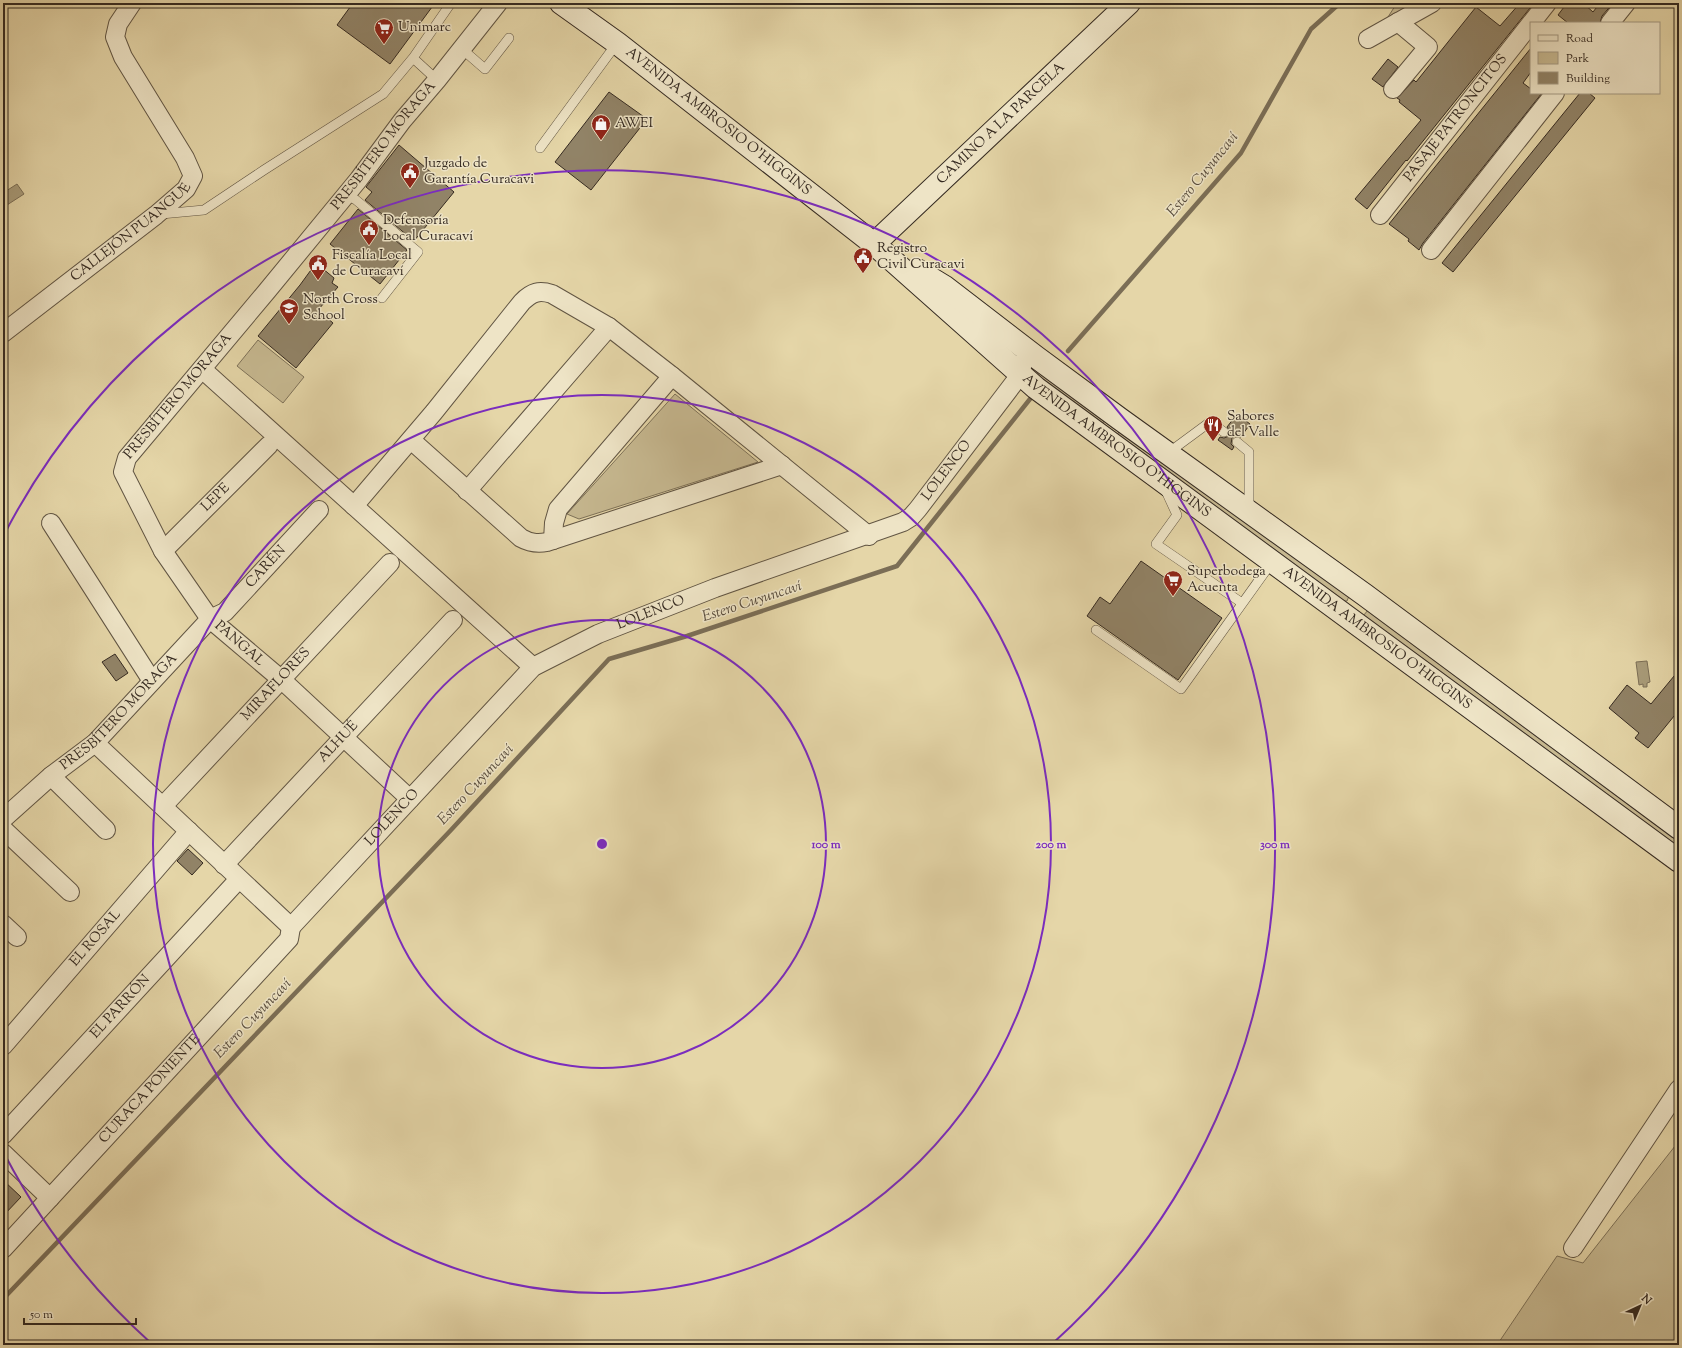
<svg xmlns="http://www.w3.org/2000/svg" width="1682" height="1348" font-family="'Sorts Mill Goudy',serif">
  <style>
    .green { fill: #c7b991; stroke: #7e7259 }
    .water { fill: #a99c7a; stroke: #7b6e56 }
    .lines { fill: none; stroke-linecap: round; stroke-linejoin: round }
    .stream { stroke: #7b6e56; stroke-width: 4.5 }
    .building { fill: #918367; stroke: #352a21 }
    .lane-casing { stroke: #615543; stroke-width: 10 }
    .street-casing { stroke: #615543; stroke-width: 20 }
    .secondary-casing { stroke: #352a21; stroke-width: 24 }
    .lane { stroke: #eee4c6; stroke-width: 9 }
    .street { stroke: #eee4c6; stroke-width: 18 }
    .secondary { stroke: #eee4c6; stroke-width: 22 }
    .ring { fill: none; stroke: #7b2cbf; stroke-width: 2 }
    .labels { text-anchor: middle; dominant-baseline: central; stroke-width: 3; stroke-linejoin: round; paint-order: stroke }
    .poi-label { font-size: 14px; fill: #352a21; stroke: #eee4c6; text-anchor: start }
    .street-label { font-size: 14px; fill: #352a21; stroke: #eee4c6 }
    .water-label { font-size: 15px; font-style: italic; fill: #584c3c; stroke: #eee4c6 }
    .centre { fill: #7b2cbf; stroke: #eee4c6; stroke-width: 2 }
    .ring-label { font-size: 12px; text-anchor: middle; font-weight: bold; fill: #7b2cbf; stroke: #eee4c6; stroke-width: 3; stroke-linejoin: round; paint-order: stroke }
  </style>
  <rect width="100%" height="100%" fill="#e5d6a8"/>
  <filter id="stains"><feTurbulence type="fractalNoise" baseFrequency=".005" numOctaves="4"/><feColorMatrix values="0 0 0 0 .2 0 0 0 0 .09 0 0 0 0 .02 0 0 0 .5 -.17"/></filter>
  <radialGradient id="worn" r=".72"><stop offset=".6" stop-color="#630" stop-opacity="0"/><stop offset="1" stop-color="#630" stop-opacity=".3"/></radialGradient>
  <path class="green" d="M1397,3H1432L1377,34Z
    M258,340L304,377L283,403L237,366Z
    M998,340L1107,417L1100,427L1033,375Z
    M675,394L758,462L579,519L567,514Z
    M1121,428L1349,596L1347,601H1342L1117,435Z
    M1368,610L1679,839V852L1359,621Z
    M1679,1141V1345H1497L1557,1256L1583,1263Z"/>
  <path class="water" d="M17,184L24,194L7,205L3,199V193Z
    M1647,661L1650,682L1647,683V687H1643V684L1639,685L1636,662Z"/>
  <g class="lines">
    <path class="stream" d="M1068,351L1241,153L1311,29L1340,3
      M3,1299L451,830L609,659L687,636L897,566L1030,399"/>
  </g>
  <path class="building" d="M353,3H435L390,64L337,25Z
    M1520,3H1534L1407,161L1406,160L1367,209L1355,199L1421,120L1399,102L1400,100L1397,98L1414,80L1416,82L1476,7L1500,26Z
    M1567,3H1583L1593,12L1600,3H1613L1602,16L1600,23H1568L1558,15Z
    M1531,48V72L1523,83L1531,89V93H1542L1423,243L1419,250L1408,241L1409,239L1389,224Z
    M1388,59L1398,67L1383,87L1372,79Z
    M609,92L647,119L591,190L555,162Z
    M1580,93H1589L1595,98L1453,272L1442,263Z
    M399,145L454,192L414,241L365,200L372,192L366,187Z
    M358,209L407,250L380,284L330,244Z
    M316,263L334,278L332,283L338,287L318,310L333,323L296,368L258,336L300,285Z
    M1237,414L1250,424L1241,437L1235,436L1232,438L1231,444L1234,447L1232,450L1218,440L1220,437L1224,438L1229,436L1230,432L1227,427Z
    M1141,561L1222,618L1178,680L1087,616L1100,597L1110,604Z
    M115,654L128,673L116,681L102,662Z
    M1679,670V710L1648,748L1635,738L1639,733L1609,708L1627,685L1651,704Z
    M188,849L203,863L192,875L177,861Z
    M3,1180L21,1197L3,1216Z"/>
  <g class="lines">
    <g class="lane-casing">
      <path id="lane" d="M462,49L485,69L509,38
        M437,80L413,58L451,3
        M540,148L617,43
        M345,194L356,200L418,252L382,298
        M161,214L204,210L264,170L383,94L413,58
        M1237,442L1249,452V510
        M1168,453L1210,422L1224,432
        M1165,489L1177,515L1156,544L1242,603
        M1096,630L1181,689L1272,562"/>
    </g>
    <g class="street-casing">
      <g id="street">
        <path d="M1610,23L1626,3"/>
        <path d="M1368,39L1432,3"/>
        <path d="M1393,89L1428,47L1398,22"/>
        <path id="s1" d="M1380,215L1547,3"/>
        <path d="M1431,250L1555,93"/>
        <path id="s2" d="M3,333L156,215L186,189L193,176L185,158L123,57L115,37L118,24L132,3"/>
        <path d="M202,369L533,667"/>
        <path d="M411,440L521,538C530,543 537,544 547,542L782,465"/>
        <path d="M467,491L609,327"/>
        <path d="M354,506L434,412L522,302C532,292 539,290 552,294L609,327L672,376L869,536"/>
        <path d="M51,523L152,681"/>
        <path d="M553,540L554,523L558,509L672,376"/>
        <path id="s3" d="M163,551L269,445"/>
        <path d="M95,743L291,927"/>
        <path d="M51,776L106,830"/>
        <path id="s4" d="M410,799L282,680L210,619L163,551L123,472L127,458L267,291L359,179L402,121L437,80L498,3"/>
        <path id="s5" d="M163,806L390,563"/>
        <path id="s6" d="M3,819L51,776L95,743L210,619L225,612L319,510"/>
        <path d="M3,829L70,892"/>
        <path id="s7" d="M224,865L453,620"/>
        <path d="M3,924L17,937"/>
        <path id="s8" d="M291,927L533,667L598,634L715,588L903,522L911,517L918,509L1020,375L1023,362"/>
        <path id="s9" d="M3,1046L189,831"/>
        <path id="s10" d="M3,1135L239,879"/>
        <path d="M3,1153L50,1198"/>
        <path d="M1573,1248L1679,1089"/>
        <path id="s11" d="M3,1249L289,939L291,927"/>
      </g>
    </g>
    <g class="secondary-casing">
      <g id="secondary">
        <path id="s12" d="M561,3L617,43L874,244L1036,388L1679,861"/>
        <path id="s13" d="M874,244L1129,3"/>
        <path d="M917,270L945,287L1036,357L1120,419L1365,595L1679,828"/>
      </g>
    </g>
    <use href="#lane" class="lane"/>
    <use href="#street" class="street"/>
    <use href="#secondary" class="secondary"/>
  </g>
  <g class="ring">
    <circle cx="602" cy="844" r="224"/>
    <circle cx="602" cy="844" r="449"/>
    <path d="M152 1344A673 673 0 0 1 5 1155M5 533A673 673 0 1 1 1052 1344"/>
  </g>
  <defs>
    <g id="supermarket-pin" transform="scale(1)"><path d="M0 17L-7.5 6A9.5 9.5 0 1 1 7.5 6Z" fill="#8f2418" stroke="#eee4c6"/><path d="M-6-5.5h2.5l.6 2H6L4.5 2H-2.5L-4.4-4H-6ZM-1.5 3.2a1.3 1.3 0 1 0 .1 0ZM3 3.2a1.3 1.3 0 1 0 .1 0Z" fill="#fff"/></g>
    <g id="shop-pin" transform="scale(1)"><path d="M0 17L-7.5 6A9.5 9.5 0 1 1 7.5 6Z" fill="#8f2418" stroke="#eee4c6"/><path d="M-5-2.5h2.3a2.7 3.5 0 0 1 5.4 0H5L5.5 6h-11ZM-1.5-2.5h3a1.5 2.3 0 0 0-3 0Z" fill="#fff"/></g>
    <g id="civic-pin" transform="scale(1)"><path d="M0 17L-7.5 6A9.5 9.5 0 1 1 7.5 6Z" fill="#8f2418" stroke="#eee4c6"/><path d="M-.6-6.5H3V-4.5H.6V-3L4-1V1h2V6H-6V1h2V-1L-.6-3ZM-1.2 2.5V6h2.4V2.5Z" fill="#fff"/></g>
    <g id="school-pin" transform="scale(1)"><path d="M0 17L-7.5 6A9.5 9.5 0 1 1 7.5 6Z" fill="#8f2418" stroke="#eee4c6"/><path d="M0-5L7-2L0 1L-7-2ZM-4 1L0 2.5L4 1V4Q0 6-4 4Z" fill="#fff"/></g>
    <g id="restaurant-pin" transform="scale(1)"><path d="M0 17L-7.5 6A9.5 9.5 0 1 1 7.5 6Z" fill="#8f2418" stroke="#eee4c6"/><path d="M-5-6h1v4h1v-4h1v4h1v-4h1v5L-1.5 .5V6h-2V.5L-5-1ZM5-6V6H3V1.5H1.5Q1.5-4 5-6Z" fill="#fff"/></g>
  </defs>
  <g fill-rule="evenodd">
    <use href="#supermarket-pin" x="384" y="28"/>
    <use href="#shop-pin" x="601" y="124"/>
    <use href="#civic-pin" x="410" y="172"/>
    <use href="#civic-pin" x="369" y="229"/>
    <use href="#civic-pin" x="863" y="257"/>
    <use href="#civic-pin" x="318" y="264"/>
    <use href="#school-pin" x="289" y="308"/>
    <use href="#restaurant-pin" x="1213" y="425"/>
    <use href="#supermarket-pin" x="1173" y="580"/>
  </g>
  <g class="labels">
    <g class="poi-label">
      <text x="398" y="28">Unimarc</text>
      <text x="615" y="124">AWEI</text>
      <text x="424" y="164">Juzgado de<tspan x="424" dy="16">Garantía Curacavi</tspan></text>
      <text x="383" y="221">Defensoría<tspan x="383" dy="16">Local Curacaví</tspan></text>
      <text x="877" y="249">Registro<tspan x="877" dy="16">Civil Curacavi</tspan></text>
      <text x="332" y="256">Fiscalía Local<tspan x="332" dy="16">de Curacaví</tspan></text>
      <text x="303" y="300">North Cross<tspan x="303" dy="16">School</tspan></text>
      <text x="1227" y="417">Sabores<tspan x="1227" dy="16">del Valle</tspan></text>
      <text x="1187" y="572">Superbodega<tspan x="1187" dy="16">Acuenta</tspan></text>
    </g>
    <g class="street-label">
      <text stroke="none"><textPath href="#s1" startOffset="123">PASAJE PATRONCITOS</textPath></text>
      <text stroke="none"><textPath href="#s12" startOffset="197">AVENIDA AMBROSIO O'HIGGINS</textPath></text>
      <text stroke="none"><textPath href="#s13" startOffset="175">CAMINO A LA PARCELA</textPath></text>
      <text stroke="none"><textPath href="#s4" startOffset="859">PRESBÍTERO MORAGA</textPath></text>
      <text stroke="none"><textPath href="#s2" startOffset="163">CALLEJÓN PUANGUE</textPath></text>
      <text stroke="none"><textPath href="#s4" startOffset="535">PRESBÍTERO MORAGA</textPath></text>
      <text stroke="none"><textPath href="#s12" startOffset="711">AVENIDA AMBROSIO O'HIGGINS</textPath></text>
      <text stroke="none"><textPath href="#s8" startOffset="821">LOLENCO</textPath></text>
      <text stroke="none"><textPath href="#s3" startOffset="75">LEPE</textPath></text>
      <text stroke="none"><textPath href="#s6" startOffset="366">CARÉN</textPath></text>
      <text stroke="none"><textPath href="#s8" startOffset="485">LOLENCO</textPath></text>
      <text stroke="none"><textPath href="#s12" startOffset="1035">AVENIDA AMBROSIO O'HIGGINS</textPath></text>
      <text transform="translate(239 644) rotate(41)">PANGAL</text>
      <text stroke="none"><textPath href="#s5" startOffset="166">MIRAFLORES</textPath></text>
      <text stroke="none"><textPath href="#s6" startOffset="158">PRESBÍTERO MORAGA</textPath></text>
      <text stroke="none"><textPath href="#s7" startOffset="168">ALHUÉ</textPath></text>
      <text stroke="none"><textPath href="#s8" startOffset="149">LOLENCO</textPath></text>
      <text stroke="none"><textPath href="#s9" startOffset="142">EL ROSAL</textPath></text>
      <text stroke="none"><textPath href="#s10" startOffset="174">EL PARRÓN</textPath></text>
      <text stroke="none"><textPath href="#s11" startOffset="217">CURACA PONIENTE</textPath></text>
    </g>
    <g class="water-label">
      <text transform="translate(1203 175) rotate(-51)">Estero Cuyuncaví</text>
      <text transform="translate(752 602) rotate(-18)">Estero Cuyuncaví</text>
      <text transform="translate(476 785) rotate(-47)">Estero Cuyuncaví</text>
      <text transform="translate(253 1019) rotate(-46)">Estero Cuyuncaví</text>
    </g>
  </g>
  <circle cx="602" cy="844" r="6" class="centre"/>
  <g class="ring-label">
    <text x="826" y="848">100 m</text>
    <text x="1051" y="848">200 m</text>
    <text x="1275" y="848">300 m</text>
  </g>
  <rect width="1682" height="1348" fill="none" stroke="#e5d6a8" stroke-width="16"/>
  <rect x="4" y="4" width="1674" height="1340" fill="none" stroke="#352a21" stroke-width="2"/>
  <rect x="8" y="8" width="1666" height="1332" fill="none" stroke="#352a21"/>
  <rect x="1530" y="22" width="130" height="72" fill="#eee4c6" stroke="#a49a84"/>
  <rect x="1538" y="35" width="20" height="6" fill="#eee4c6" stroke="#a49a84"/>
  <text x="1566" y="42" font-size="12" fill="#352a21">Road</text>
  <rect x="1538" y="52" width="20" height="12" fill="#c7b991" stroke="#a49a84"/>
  <text x="1566" y="62" font-size="12" fill="#352a21">Park</text>
  <rect x="1538" y="72" width="20" height="12" fill="#918367" stroke="#a49a84"/>
  <text x="1566" y="82" font-size="12" fill="#352a21">Building</text>
  <g transform="translate(1640 1306) rotate(44)" stroke="#eee4c6" stroke-width="3" paint-order="stroke">
  <path d="M0-3L7 15L0 10L-7 15Z" fill="#352a21"/>
  <text y="-6" font-size="11" font-weight="bold" text-anchor="middle" fill="#352a21">N</text>
  </g>
  <path d="M24 1318v6h112v-6" fill="none" stroke="#352a21" stroke-width="2"/>
  <text x="30" y="1318" font-size="12" fill="#352a21" stroke="#eee4c6" stroke-width="3" paint-order="stroke">50 m</text>
  <rect width="100%" height="100%" filter="url(#stains)"/>
  <rect width="100%" height="100%" fill="url(#worn)"/>
</svg>
